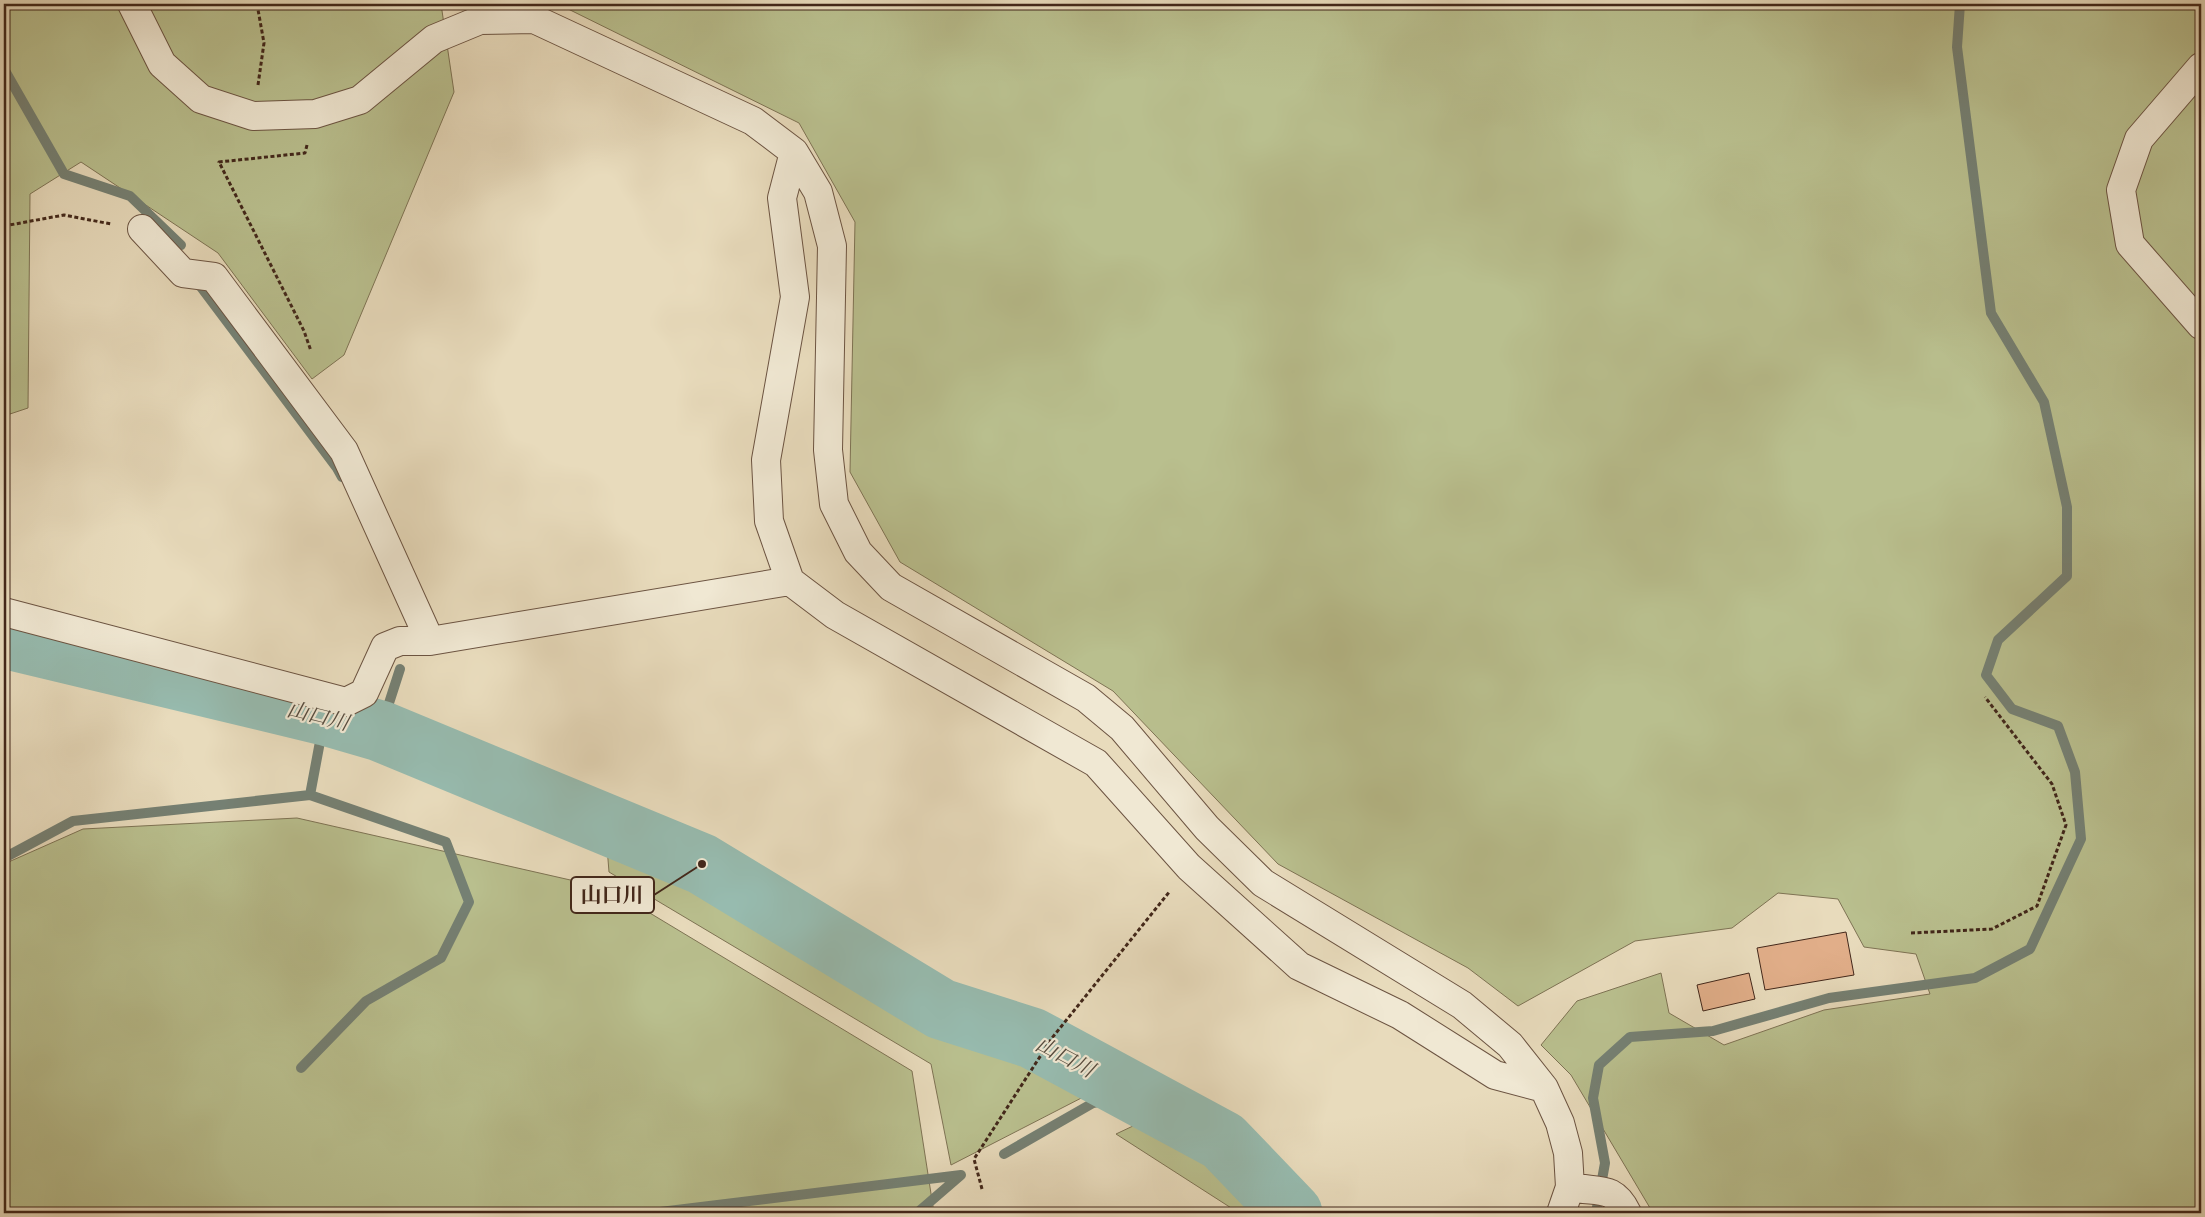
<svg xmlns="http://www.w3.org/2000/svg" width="2205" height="1217" font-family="'IM FELL Great Primer','Noto Serif JP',serif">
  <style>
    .green { fill: #b9bf8e; stroke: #7e7354 }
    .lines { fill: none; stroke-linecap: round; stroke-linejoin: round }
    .stream { stroke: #758073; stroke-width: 10 }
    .river { stroke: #97bbaf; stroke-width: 61 }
    .building { fill: #e1ae89; stroke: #42271a }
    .minor-casing { stroke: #6c5442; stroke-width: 30 }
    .path { stroke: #42271a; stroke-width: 3; stroke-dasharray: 4 2.5; stroke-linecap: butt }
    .minor { stroke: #f0e8d3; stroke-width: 28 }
    .labels { text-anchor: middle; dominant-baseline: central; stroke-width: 4.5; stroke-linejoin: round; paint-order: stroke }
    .water-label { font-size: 21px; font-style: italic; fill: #574c3f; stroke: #f0e8d3 }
    .leader { fill: none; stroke: #42271a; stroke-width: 2 }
    .callout-dot { fill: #42271a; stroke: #f0e8d3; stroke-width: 2 }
    .callout { fill: #f0e8d3; stroke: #42271a; stroke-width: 2 }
    .callout-label { font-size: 21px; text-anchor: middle; font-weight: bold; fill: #42271a }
  </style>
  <rect width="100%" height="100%" fill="#e8dbbc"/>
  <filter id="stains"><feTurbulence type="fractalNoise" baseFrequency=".004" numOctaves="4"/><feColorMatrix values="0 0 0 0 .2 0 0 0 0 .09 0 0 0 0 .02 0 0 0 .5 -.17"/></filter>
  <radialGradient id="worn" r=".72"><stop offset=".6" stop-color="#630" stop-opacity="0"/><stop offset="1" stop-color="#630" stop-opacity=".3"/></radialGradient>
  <path class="green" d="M4,4H441L454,92L344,355L312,379L218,253L81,162L30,194L28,408L4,416Z
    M558,4H2201V1213H1653L1571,1075L1541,1045L1577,1001L1661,973L1669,1013L1724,1045L1824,1010L1930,994L1916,954L1864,947L1838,899L1778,893L1732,928L1635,941L1518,1006L1468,968L1278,864L1113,691L900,562L850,472L855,222L799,123Z
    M297,818L610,889L912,1071L934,1213H4V864L83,829Z
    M607,847L685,877L915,1021L1093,1092L951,1165L931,1064L609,872Z
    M1150,1118L1214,1150L1269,1213H1239L1116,1134Z"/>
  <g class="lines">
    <path class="stream" d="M4,69L64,174L130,196L181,245
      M201,287L337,468L342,477
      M380,731L400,669
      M4,858L73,821L310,795L325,715
      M301,1068L366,1001L441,958L469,902L446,842L310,795
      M1004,1154L1093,1103L1134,1094
      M652,1213L961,1175L917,1213
      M1596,1213L1605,1163L1593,1098L1599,1065L1630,1037L1713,1031L1829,998L1975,978L2030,949L2081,839L2075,772L2058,726L2012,709L1986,675L1998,640L2067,576V507L2044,402L1991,313L1957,47L1960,4"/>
    <path class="river" d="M4,638L325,715L380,731L702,864L941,1009L1032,1038L1223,1141L1292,1213"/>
  </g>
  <path class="building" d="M1846,932L1854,975L1765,990L1757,948Z
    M1749,973L1755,999L1703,1011L1697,985Z"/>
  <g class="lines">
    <g class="minor-casing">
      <path id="minor" d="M132,4L162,64L201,99L253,116L315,114L360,100L434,39L480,20L534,19L753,121L794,152L818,192L832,246L828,450L834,504L858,552L891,587L1086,698L1122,728L1207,828L1263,883L1462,1005L1510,1045L1544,1088L1560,1123L1568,1153L1570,1187L1561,1213
        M2201,67L2139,139L2121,190L2130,244L2201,325
        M794,152L782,198L795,297L766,460L769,521L790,581L835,615L1096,763L1189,867L1299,966L1400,1015L1495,1075L1544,1088
        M142,229L183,273L214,277L344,451L430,641
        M4,612L346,702L364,693L385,647L400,641H430L790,581
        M1570,1187C1598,1193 1613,1184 1627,1213"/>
    </g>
    <path class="path" d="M257,4L264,43L258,85
      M307,145L305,153L219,162L304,331L311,351
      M4,226L64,215L111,224
      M1911,933L1992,929L2037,906L2066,825L2052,784L1985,697
      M982,1189L974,1159L1052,1038L1170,891"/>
    <use href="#minor" class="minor"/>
  </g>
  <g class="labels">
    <g class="water-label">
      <text transform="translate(318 716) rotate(14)">山口川</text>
      <text transform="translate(1065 1057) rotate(28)">山口川</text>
    </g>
  </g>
  <path class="leader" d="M702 864L654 895"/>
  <circle class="callout-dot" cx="702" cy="864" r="5"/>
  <rect class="callout" x="571" y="877" width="83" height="36" rx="5"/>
  <g class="callout-label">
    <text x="612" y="902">山口川</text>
  </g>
  <rect width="2205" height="1217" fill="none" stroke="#e8dbbc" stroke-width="20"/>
  <rect x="5" y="5" width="2195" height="1207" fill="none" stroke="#42271a" stroke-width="2.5"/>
  <rect x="10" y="10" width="2185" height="1197" fill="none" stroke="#42271a"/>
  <rect width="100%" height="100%" filter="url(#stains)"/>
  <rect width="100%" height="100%" fill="url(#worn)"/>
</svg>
